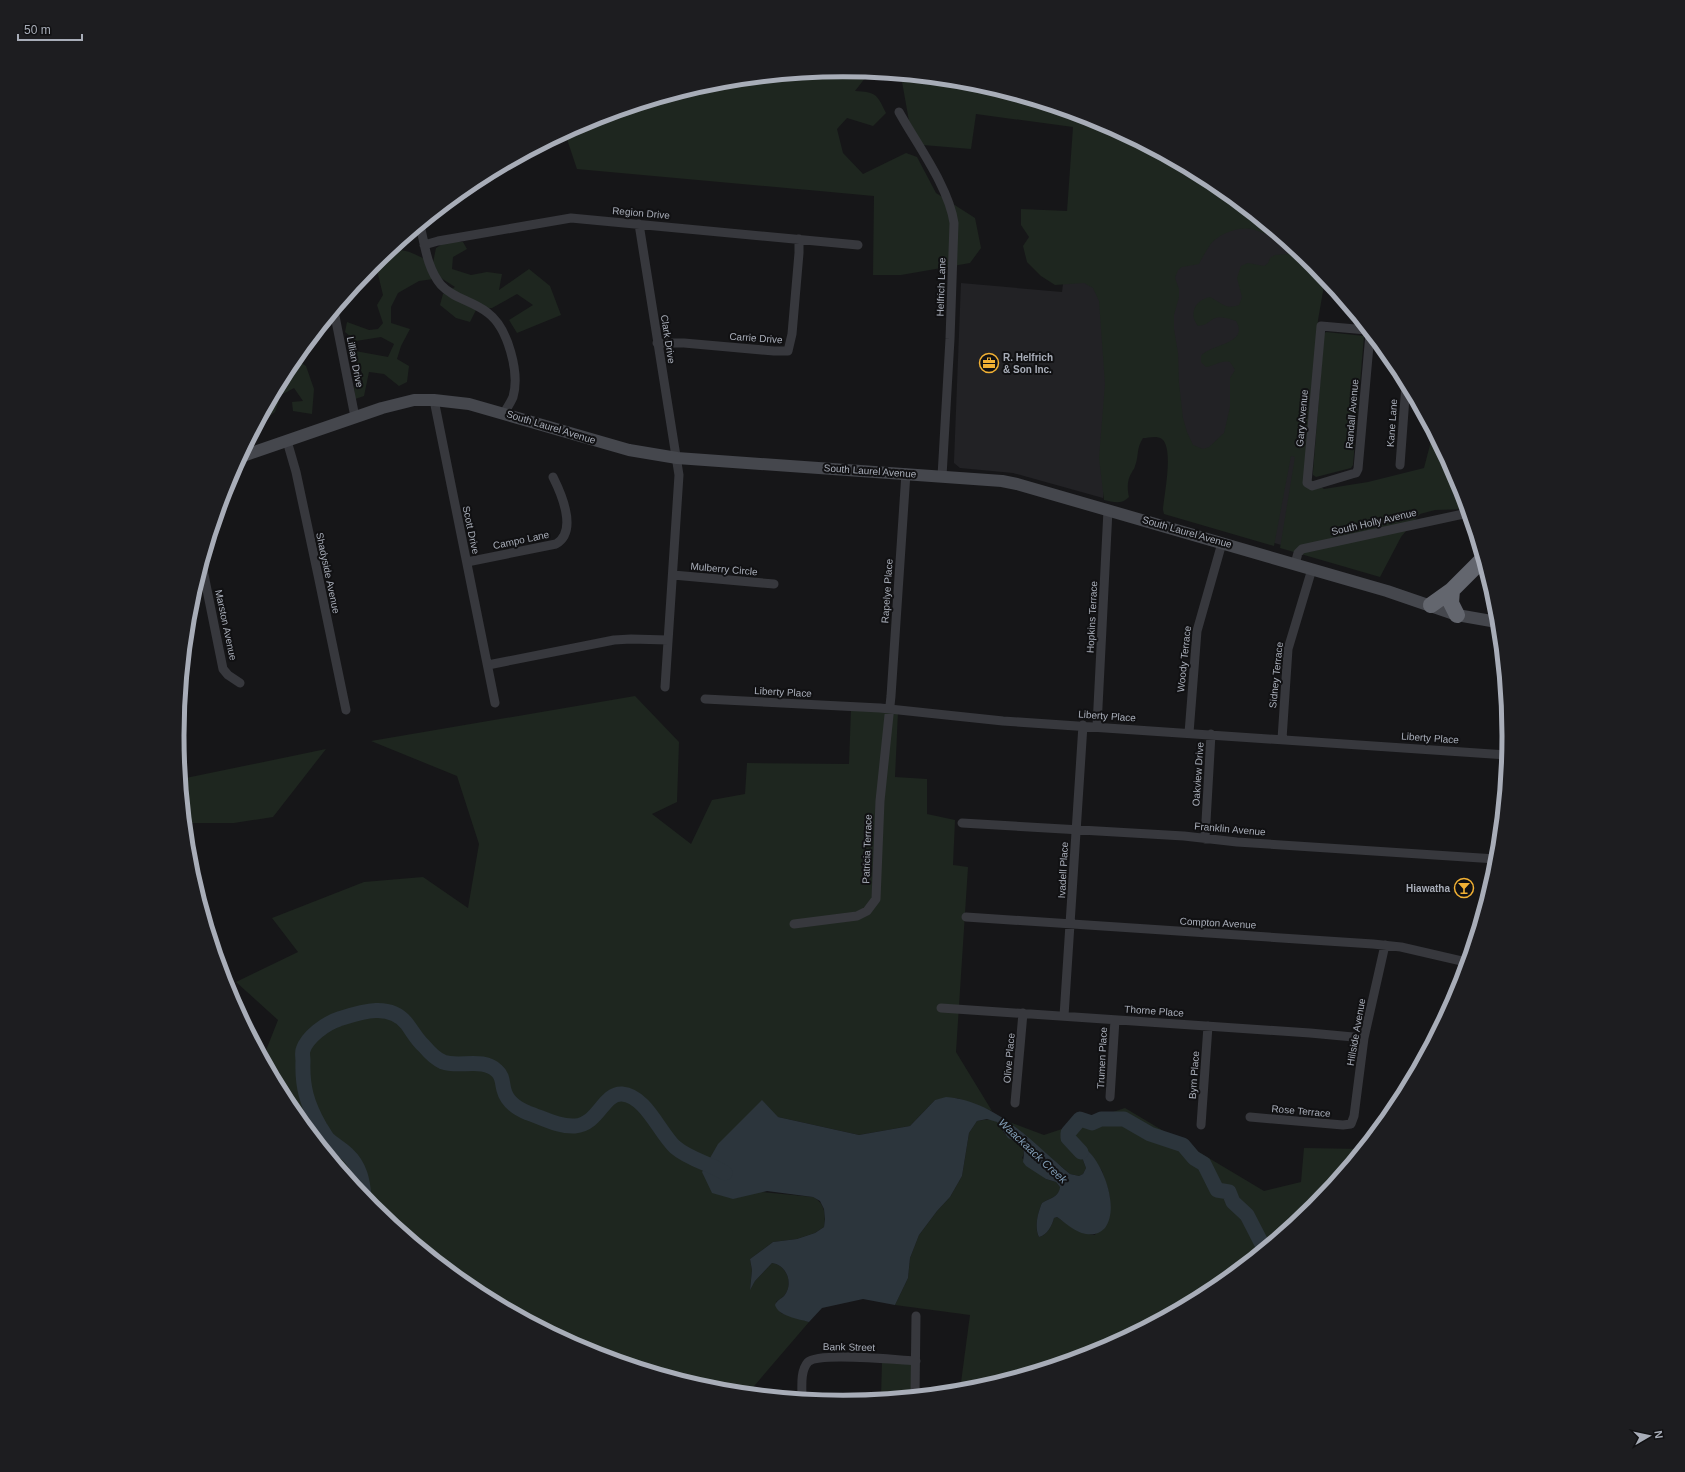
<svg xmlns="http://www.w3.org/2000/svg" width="1685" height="1472" font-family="Arial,sans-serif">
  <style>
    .built { fill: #222225 }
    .green { fill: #1e261f }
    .water { fill: #2c353c }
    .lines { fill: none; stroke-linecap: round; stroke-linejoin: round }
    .stream { stroke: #2c353c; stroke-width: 2.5 }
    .river { stroke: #2c353c; stroke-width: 15 }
    .street { stroke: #37383d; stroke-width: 9 }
    .secondary { stroke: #45474d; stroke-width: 12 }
    .highway { stroke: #63666e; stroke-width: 16 }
    .labels { text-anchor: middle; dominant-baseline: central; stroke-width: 4; stroke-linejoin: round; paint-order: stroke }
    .street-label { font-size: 10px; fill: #a8adb8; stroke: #111113 }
    .poi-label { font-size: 10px; font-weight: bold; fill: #a8adb8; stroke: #111113; text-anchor: start }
    .water-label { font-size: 11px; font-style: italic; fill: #7f9bb3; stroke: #111113 }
    .rim { fill: none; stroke: #a8adb8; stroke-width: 5 }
  </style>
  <rect width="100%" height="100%" fill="#161618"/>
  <path class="built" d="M1185,223L1271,230L1314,265L1292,548L1169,513L1177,436L1123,279Z
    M1064,276L1121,281L1103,498L1013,473L960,468L954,463V461L961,283L1062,292Z"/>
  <path class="green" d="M843,70L869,73L855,91C876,92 877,94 886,113L873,126L847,118L837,129L843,153L863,174L906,153L917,157L936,193L975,218L981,248L970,263L901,275H873L874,196L577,169L565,133L588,121L713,83Z
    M901,76L973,83L1098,121L1213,182L1282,239C1272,238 1265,233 1255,230C1241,225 1219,233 1210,245C1206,251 1202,258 1199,264L1182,267L1178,270L1175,278L1179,289V297L1174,315V329L1178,353L1179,383L1183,418L1187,432L1193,445L1203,449L1209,447L1224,433L1230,407V378L1235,370L1230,362C1220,360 1215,366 1206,367L1201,362V356C1210,344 1250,344 1236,321C1229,319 1220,315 1213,319C1207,323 1206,325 1198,326C1188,314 1195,300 1210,297C1222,303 1225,310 1239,305L1242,297L1237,278L1241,266L1248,263L1264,266L1268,263L1270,258L1275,255L1298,253L1314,265L1325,280L1318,320L1310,479L1324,489L1368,482L1424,468L1431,441L1435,439L1458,481L1466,509L1435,510L1420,514L1401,537L1380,577L1280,548L1295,457L1291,456L1274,546L1164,514L1163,510C1164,495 1174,449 1162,439C1156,435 1149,438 1143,438C1136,449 1139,456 1135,466C1134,470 1134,468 1132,472C1127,479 1127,489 1129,497C1121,505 1114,502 1104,500L1099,458L1105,384L1099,301L1093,288L1084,283L1055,285L1041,276L1027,262L1023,246L1029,237L1021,225V209L1067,211L1073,127L976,114L971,149L923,145L909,121Z
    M446,242H463L467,249L453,257L452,269L471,275L487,272L502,274L499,290L529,269L550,286L561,315L517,333L509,320L533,305L517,294L492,308H477L470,322L456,318L440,305L443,294L455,287L441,278L419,281L398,293L391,307V323L410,329L401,346L397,359L409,366L407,382L399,386L384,374L369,372L364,396L355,399L354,385L362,372L354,362L355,351L388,357L394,344L381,337L356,341L345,332L347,322L369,330L378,329L383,323L377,305L383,295L375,262C400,242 407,251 433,263L436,248Z
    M1326,332L1364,336L1353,465L1351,468L1316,477L1313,475V472L1324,334Z
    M295,359L306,366L314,389L312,414L293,411L292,402L303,401L294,388L281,395L275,412L267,418L263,414L289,366Z
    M635,696L679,742L677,802L652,814L691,844L712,800L745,794L747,763L849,764L851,709L898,712L895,777L927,779V814L955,820L953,865L968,867L956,1052L992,1111L957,1098L935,1100L910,1126L859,1135L778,1117L762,1192L813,1197C825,1203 826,1214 824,1227L815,1233L797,1239L773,1242L750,1259L752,1270L750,1289L755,1281L772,1263C787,1265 794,1284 784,1296C782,1298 778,1300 776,1302L781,1313L809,1322L749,1392H745L712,1389L587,1351L472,1290L371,1207L289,1106L263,1058L278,1020L236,982L298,952L272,918L364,882L423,877L468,908L479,844L457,776L371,741Z
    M326,749L273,817L234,823H185L181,779Z
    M1125,1108L1264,1191L1301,1182L1304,1148L1361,1149L1313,1207L1212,1290L1097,1351L972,1389L960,1390L970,1315L895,1305L908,1278L910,1258L919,1235L937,1211L950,1197L962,1176L969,1133L977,1121C985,1120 993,1117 999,1124C1002,1127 1002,1130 1004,1133C1010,1139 1016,1141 1023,1145L1024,1154L1022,1158L1046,1179L1056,1182L1060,1187C1059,1197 1050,1198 1042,1203C1038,1212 1034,1228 1039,1237C1047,1235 1052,1226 1054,1218L1057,1217C1070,1225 1078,1233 1095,1235L1110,1198L1107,1186L1102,1171L1090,1153L1069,1139L1083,1160L1086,1168L1083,1174L1079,1176L1070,1174L1009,1122L1044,1135Z
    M882,1361H914V1395L881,1398Z"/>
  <path class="water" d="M946,1097C997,1101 1033,1143 1070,1174L1079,1176L1083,1174L1086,1168L1083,1160L1068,1138C1075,1143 1085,1147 1091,1154C1105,1170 1119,1209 1105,1228C1099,1234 1094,1235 1086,1234C1074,1232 1066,1223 1057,1217L1054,1218C1052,1226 1047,1235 1039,1237C1034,1227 1038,1212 1042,1203C1050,1198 1059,1197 1060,1187L1056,1182L1046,1179L1026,1166L1023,1162L1024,1154L1023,1145L1008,1138L997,1122L987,1119L977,1121L969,1133L962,1176L950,1197L937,1211L919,1235L910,1258L908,1278L895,1305L863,1299L822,1308L809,1322C799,1319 778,1316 775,1305C777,1300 781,1299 784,1296C794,1284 787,1265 772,1263L755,1281L750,1290L752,1270L750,1259L773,1242L797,1239L815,1233L824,1227L825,1219L824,1209L820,1201L813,1197L767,1191L733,1199L712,1193L702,1172L718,1144L762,1100L778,1117L859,1135L910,1126L935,1100Z"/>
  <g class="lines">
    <path class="stream" d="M619,112V111"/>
    <path class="river" d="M1081,1152L1068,1138V1133L1080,1119L1092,1123L1101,1119H1124L1150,1134L1183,1145L1194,1158L1204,1164L1217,1190L1229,1192L1233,1202L1247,1215L1264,1248
      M364,1198C363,1181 360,1166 347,1154C341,1148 333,1144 328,1139C325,1136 323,1131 320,1127C307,1104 302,1087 303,1061C303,1058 302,1053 303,1050C307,1037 326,1023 339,1019C361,1012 390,1002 407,1024C413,1032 417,1040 424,1046C429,1052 436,1059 443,1062C459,1068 483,1057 497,1071C503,1076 502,1083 504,1090C507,1102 518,1109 528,1113C543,1118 559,1127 575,1126C599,1124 603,1093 622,1094C646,1096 659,1132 675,1147C690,1160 709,1163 725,1173"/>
    <path class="street" d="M899,112C916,143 949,187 954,223L950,339L942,476
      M639,224L679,475L665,687
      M420,225C425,246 427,268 441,285C454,299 473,301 488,313C508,328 520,373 513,397C511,402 507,408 504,413
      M424,245L438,241L571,218L858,245
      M334,311L355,417
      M1367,330L1321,326L1307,483L1312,486L1352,474L1356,473L1358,469L1370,334
      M657,343H684L774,351H788L792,334L799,253V239
      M434,400L495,703
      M287,441L296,472L318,575L346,710
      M1400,465L1406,384
      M467,562L556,544C578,531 561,493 553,477
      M1295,564L1298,553L1302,549L1468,513
      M202,565L223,669L228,675L240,683
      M673,575L774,584
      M488,665L614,640L631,639L668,640
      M705,699L880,708L1003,721L1507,755
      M1097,726L1108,510
      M1189,733L1197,631L1222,543
      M1282,739L1288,649L1312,569
      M962,823L1184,836L1237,842L1496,859
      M1205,839L1211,734
      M966,917L1373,944L1401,947L1466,962
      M794,924L857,916L867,911L876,899L880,801L891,696L906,473
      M941,1008L1310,1033L1364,1038
      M1064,1016L1083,725
      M1110,1097L1115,1020
      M1015,1103L1023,1013
      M1250,1117L1343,1125L1351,1124L1354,1116L1364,1038L1385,945
      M1201,1125L1208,1026
      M915,1395L916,1316
      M802,1398C802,1387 800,1371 808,1362C819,1352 898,1360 916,1361"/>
    <path class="secondary" d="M240,457L382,408L414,400H434L469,404L629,450L677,458L1002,481L1017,484L1387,591L1457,615L1497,622"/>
    <path class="highway" d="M1452,590L1451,603L1457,615
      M1431,605L1452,590L1482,560"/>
  </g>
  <defs>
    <g id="office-ring" transform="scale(1)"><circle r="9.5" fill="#111113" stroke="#f2b134" stroke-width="1.5"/><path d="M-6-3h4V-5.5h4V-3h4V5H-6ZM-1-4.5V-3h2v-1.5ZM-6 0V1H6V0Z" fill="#f2b134"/></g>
    <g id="bar-ring" transform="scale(1)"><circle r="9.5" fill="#111113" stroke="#f2b134" stroke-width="1.5"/><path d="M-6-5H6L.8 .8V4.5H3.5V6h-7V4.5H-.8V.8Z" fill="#f2b134"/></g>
  </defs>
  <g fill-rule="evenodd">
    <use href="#office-ring" x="989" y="363"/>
    <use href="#bar-ring" x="1464" y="888"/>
  </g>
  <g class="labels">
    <g class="street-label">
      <text transform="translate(641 213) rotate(5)">Region Drive</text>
      <text transform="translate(941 287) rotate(-88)">Helfrich Lane</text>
      <text transform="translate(756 338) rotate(4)">Carrie Drive</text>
      <text transform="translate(668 339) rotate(81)">Clark Drive</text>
      <text transform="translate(355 362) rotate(79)">Lillian Drive</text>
      <text transform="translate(1352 414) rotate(-85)">Randall Avenue</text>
      <text transform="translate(1302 418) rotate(-85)">Gary Avenue</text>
      <text transform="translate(1392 423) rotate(-86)">Kane Lane</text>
      <text transform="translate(551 427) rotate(17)">South Laurel Avenue</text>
      <text transform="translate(870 471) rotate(4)">South Laurel Avenue</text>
      <text transform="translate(1374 522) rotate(-13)">South Holly Avenue</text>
      <text transform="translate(471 530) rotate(78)">Scott Drive</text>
      <text transform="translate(1187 532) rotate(16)">South Laurel Avenue</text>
      <text transform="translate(521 540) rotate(-12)">Campo Lane</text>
      <text transform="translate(724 569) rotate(5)">Mulberry Circle</text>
      <text transform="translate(328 573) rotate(78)">Shadyside Avenue</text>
      <text transform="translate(887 591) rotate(-86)">Rapelye Place</text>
      <text transform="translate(1092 617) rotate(-87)">Hopkins Terrace</text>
      <text transform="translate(226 625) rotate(78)">Marston Avenue</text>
      <text transform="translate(1184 659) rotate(-84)">Woody Terrace</text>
      <text transform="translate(1276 675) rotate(-84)">Sidney Terrace</text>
      <text transform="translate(783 692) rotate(3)">Liberty Place</text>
      <text transform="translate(1107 716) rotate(4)">Liberty Place</text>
      <text transform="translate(1430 738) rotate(4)">Liberty Place</text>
      <text transform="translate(1198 774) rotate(-86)">Oakview Drive</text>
      <text transform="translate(1230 829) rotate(5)">Franklin Avenue</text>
      <text transform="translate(867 849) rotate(-88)">Patricia Terrace</text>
      <text transform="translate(1063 870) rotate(-87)">Ivadell Place</text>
      <text transform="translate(1218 923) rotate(3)">Compton Avenue</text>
      <text transform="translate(1154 1011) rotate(4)">Thorne Place</text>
      <text transform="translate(1356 1032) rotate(-80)">Hillside Avenue</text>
      <text transform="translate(1009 1058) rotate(-85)">Olive Place</text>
      <text transform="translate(1102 1058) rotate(-87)">Trumen Place</text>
      <text transform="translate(1194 1075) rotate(-86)">Byrn Place</text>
      <text transform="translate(1301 1111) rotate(5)">Rose Terrace</text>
      <text transform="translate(849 1347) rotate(1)">Bank Street</text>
    </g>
    <g class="poi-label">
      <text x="1003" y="357">R. Helfrich<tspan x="1003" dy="12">&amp; Son Inc.</tspan></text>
      <text x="1450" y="888" text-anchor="end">Hiawatha</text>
    </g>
    <g class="water-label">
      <text transform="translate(1033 1151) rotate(43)">Waackaack Creek</text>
    </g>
  </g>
  <path d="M0 0H1685V1472H0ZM184 736a659 659 0 1 1 1318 0a659 659 0 1 1-1318 0Z" fill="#1d1d20" fill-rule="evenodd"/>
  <path class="rim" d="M184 736a659 659 0 1 1 1318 0a659 659 0 1 1-1318 0Z"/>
  <g transform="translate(1649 1436) rotate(81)" stroke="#111113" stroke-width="3" paint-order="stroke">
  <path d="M0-3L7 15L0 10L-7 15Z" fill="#a8adb8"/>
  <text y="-6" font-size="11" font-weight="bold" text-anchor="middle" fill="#a8adb8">N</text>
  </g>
  <path d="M18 34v6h64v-6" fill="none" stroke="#a8adb8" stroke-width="2"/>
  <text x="24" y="34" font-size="12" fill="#a8adb8" stroke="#111113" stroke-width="3" paint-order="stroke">50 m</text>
</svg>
